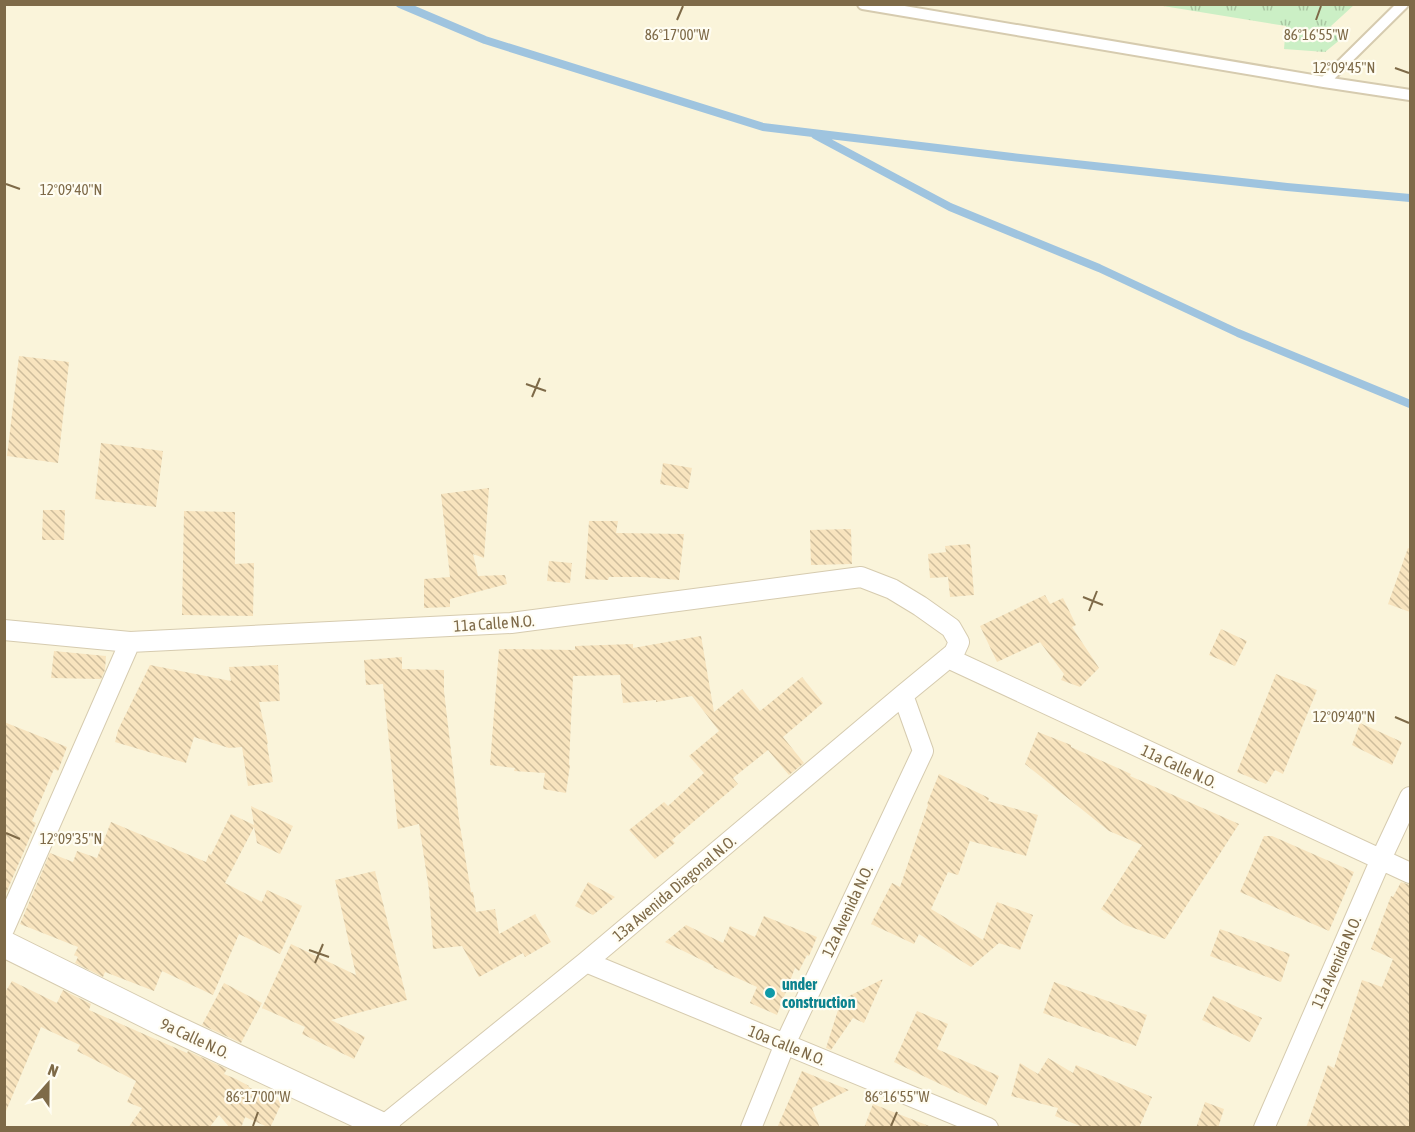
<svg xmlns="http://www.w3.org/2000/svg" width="1415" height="1132" font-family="'Asap Condensed',sans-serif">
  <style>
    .residential { fill: #faf4da }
    .park { fill: url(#park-tufts) }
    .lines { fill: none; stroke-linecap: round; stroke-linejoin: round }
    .stream { stroke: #9fc4df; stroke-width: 8 }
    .building { fill: url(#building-back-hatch) }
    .service-casing { stroke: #d6cbaf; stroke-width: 14 }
    .minor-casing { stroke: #d6cbaf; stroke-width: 22 }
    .tertiary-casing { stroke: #d6cbaf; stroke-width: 28 }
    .service { stroke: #fff; stroke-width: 10 }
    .minor { stroke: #fff; stroke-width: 20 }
    .tertiary { stroke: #fff; stroke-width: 26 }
    .ticks { fill: none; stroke: #7e6a48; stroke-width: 2 }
    .culture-dot { fill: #0f9aa8; stroke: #fffdf2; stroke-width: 2 }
    .labels { text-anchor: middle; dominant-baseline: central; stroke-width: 4.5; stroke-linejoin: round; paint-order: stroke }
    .street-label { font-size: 16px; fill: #7e6a48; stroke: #fffdf2 }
    .culture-label { font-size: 16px; font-weight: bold; fill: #0d838f; stroke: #fffdf2; text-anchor: start }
    .ticks-label { font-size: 15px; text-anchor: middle; fill: #7e6a48; stroke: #fffdf2; stroke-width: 4.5; stroke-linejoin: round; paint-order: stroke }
  </style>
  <defs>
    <pattern id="park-tufts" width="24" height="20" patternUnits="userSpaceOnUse" patternTransform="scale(1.5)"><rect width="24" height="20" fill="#cbefc5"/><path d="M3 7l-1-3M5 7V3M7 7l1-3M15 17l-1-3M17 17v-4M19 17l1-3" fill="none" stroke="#aac6a2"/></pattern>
    <pattern id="building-back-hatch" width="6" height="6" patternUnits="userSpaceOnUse" patternTransform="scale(1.5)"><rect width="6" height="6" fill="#f8e4be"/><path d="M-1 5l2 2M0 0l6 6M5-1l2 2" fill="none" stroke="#cebd9c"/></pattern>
  </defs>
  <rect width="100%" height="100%" fill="#fffcea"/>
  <path class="residential" d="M5,5H1410V1127H5Z"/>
  <path class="park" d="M1157,5L1354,4V5L1331,26L1341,39L1325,52L1284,49L1286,26Z"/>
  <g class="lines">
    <path class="stream" d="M400,4L485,40L763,127L1012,157L1287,187L1410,198
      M815,135L950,207L1099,268L1238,333L1410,404"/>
  </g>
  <path class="building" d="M19,356L69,362L58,463L7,456Z
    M101,443L163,451L156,507L95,499Z
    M663,463L692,468L688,489L660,484Z
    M489,488L484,558L473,554L478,576L505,575L507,584L450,599V607L424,608V579L450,577L441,494Z
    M43,510H65L64,540H42Z
    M184,511L235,512V564L254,563L253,616L182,615Z
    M589,521H618L616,533L684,534L679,580L643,577H609L608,580L585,579Z
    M851,529L852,564L811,565L810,530Z
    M970,544L974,595L950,597L948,577L930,578L928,554L946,552L945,546Z
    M1408,548L1410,549V612L1388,604Z
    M549,561L572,563L570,583L547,581Z
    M1045,595L1050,604L1063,598L1076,625L1072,627L1099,668L1080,687L1061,680L1064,674L1040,642L997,662L980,626Z
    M1221,629L1247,641L1235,666L1209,655Z
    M701,636L714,712L742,689L760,711L802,677L823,703L783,737L804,763L789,775L768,750L733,778L738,784L672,840L675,843L655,859L629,830L664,802L668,806L704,773L689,756L719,731L692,696L656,702V700L623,703L620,675L573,676L569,765H570L566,793L543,789L545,773L514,771L515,768L490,765L499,649L575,650V646L633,644V648Z
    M54,651L106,656L105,670L101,679L51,678Z
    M402,657V669L444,670V691L459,820L471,892H473L476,912L495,909L499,934L535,914L551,942L525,957L523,953L479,977L462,946L433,949L429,890L419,824L398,829L383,684L366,685L364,660Z
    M150,665L231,681L229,667L278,665L280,701L259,702L268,743L267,744L273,782L248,786L242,747L229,748L194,737L186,763L115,742L118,730Z
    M1276,674L1317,690L1283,774L1275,770L1266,784L1237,772Z
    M4,722L67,747L58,771L54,769L32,821L36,823L4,898Z
    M1360,723L1402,742L1392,765L1352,745Z
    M1038,732L1071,745V747L1131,774L1130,776L1239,824L1165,939L1125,925L1101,909L1142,845L1109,831L1025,764Z
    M939,774L989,798L988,801L1038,815L1026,856L970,841L958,875L948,872L931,909L983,940L997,902L1033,915L1020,950L999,943L971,967L919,934L914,944L871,924L892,883L900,887L928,805L927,804Z
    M251,806L293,826L280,854L257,843L254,827L225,883L262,902L267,890L302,906L280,954L239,934L213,995L162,971L154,991L105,972L103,977L75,963L78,957L74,955L78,947L20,924L50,853L73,862L77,851L97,858L111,822L206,862L209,854L211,855L231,814L254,825Z
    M1264,836H1272L1354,872L1329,931L1240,892Z
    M375,871L407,1000L331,1020L365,1037L354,1059L302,1034L305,1027L262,1008L291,944L356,975L335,880Z
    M588,882L615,897L593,915L575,906Z
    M1401,882L1410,885V1128H1306L1328,1065L1334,1068L1362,980L1382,987L1393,959L1371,949L1391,896L1393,897Z
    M764,916L817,937L809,956L807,955L799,971L795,968L777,1015L750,1003L757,987L713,967L714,966L665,942L686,925L723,943L730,926L755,937Z
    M1220,929L1290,954L1281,982L1210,956Z
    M883,979L864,1023L853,1018L831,1050L826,1048L838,1010L829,1006Z
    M12,981L57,1003L63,990L91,1004L89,1010L187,1053L188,1051L227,1069L224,1074L236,1079L249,1086L248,1087L282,1102L270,1128L245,1117L241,1128H230L219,1115L209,1128H128L142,1108L127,1102L136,1081L77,1051L80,1045L41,1027L4,1116V994Z
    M1054,982L1147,1015L1136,1046L1043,1013Z
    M224,983L262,1003L241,1043L202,1025Z
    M1213,996L1262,1018L1250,1042L1202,1020Z
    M917,1011L948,1024L937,1049L999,1076L986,1106L894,1062Z
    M1048,1058L1073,1073L1076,1065L1152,1097L1139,1128H1085L1055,1116L1058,1108L1011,1096L1020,1063L1038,1074Z
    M802,1071L849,1090L812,1108L820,1128H777Z
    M1205,1102L1224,1109L1218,1128H1196Z
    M873,1104L929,1126V1128H864Z"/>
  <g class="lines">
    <g class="service-casing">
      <path id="service" d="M863,4L1324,82L1410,95
        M1324,82L1403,4"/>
    </g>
    <g class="minor-casing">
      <path id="minor" d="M4,630L130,642L511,623L861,577L892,589L920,606L951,628L959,642L954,653L948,658L903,695L586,962L383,1126
        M948,658L1410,873
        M4,929L130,642
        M586,962L988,1128
        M751,1128L785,1044L923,751L903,695
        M1264,1128L1381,859L1410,797"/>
    </g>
    <g class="tertiary-casing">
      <path id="tertiary" d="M4,944L161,1022L387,1128"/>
    </g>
    <use href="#service" class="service"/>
    <use href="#minor" class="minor"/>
    <use href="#tertiary" class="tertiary"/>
  </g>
  <path class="ticks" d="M677,20L683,6M1316,20L1321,6M1395,68L1409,73M6,184L20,189M526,384L546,391M532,397L540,378M1083,597L1103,605M1089,611L1097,591M1395,717L1409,723M6,833L20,839M309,950L329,957M315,963L323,944M253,1126L258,1112M891,1126L897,1112"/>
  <circle class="culture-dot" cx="770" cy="993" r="6"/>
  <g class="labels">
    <g class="street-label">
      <text transform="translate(494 623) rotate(-4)">11a Calle N.O.</text>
      <text transform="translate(1179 766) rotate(25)">11a Calle N.O.</text>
      <text transform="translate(674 888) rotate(-40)">13a Avenida Diagonal N.O.</text>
      <text transform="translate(847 911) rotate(-65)">12a Avenida N.O.</text>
      <text transform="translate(1336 962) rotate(-66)">11a Avenida N.O.</text>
      <text transform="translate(195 1038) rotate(25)">9a Calle N.O.</text>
      <text transform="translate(787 1045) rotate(22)">10a Calle N.O.</text>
    </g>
    <g class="culture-label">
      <text x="782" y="984">under<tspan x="782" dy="18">construction</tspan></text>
    </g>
  </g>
  <g class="ticks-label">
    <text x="677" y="40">86°17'00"W</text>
    <text x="1316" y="40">86°16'55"W</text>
    <text x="1344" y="73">12°09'45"N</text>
    <text x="71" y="195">12°09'40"N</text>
    <text x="1344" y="722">12°09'40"N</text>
    <text x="71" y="844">12°09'35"N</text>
    <text x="258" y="1102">86°17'00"W</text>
    <text x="897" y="1102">86°16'55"W</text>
  </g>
  <rect width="1415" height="1132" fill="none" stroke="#7e6a48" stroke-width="12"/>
  <g transform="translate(48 1084) rotate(21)" stroke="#fffdf2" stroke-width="4.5" paint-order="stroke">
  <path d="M0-4.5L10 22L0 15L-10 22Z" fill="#7e6a48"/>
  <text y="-9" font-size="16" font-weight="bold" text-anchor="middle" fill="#7e6a48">N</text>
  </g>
</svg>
